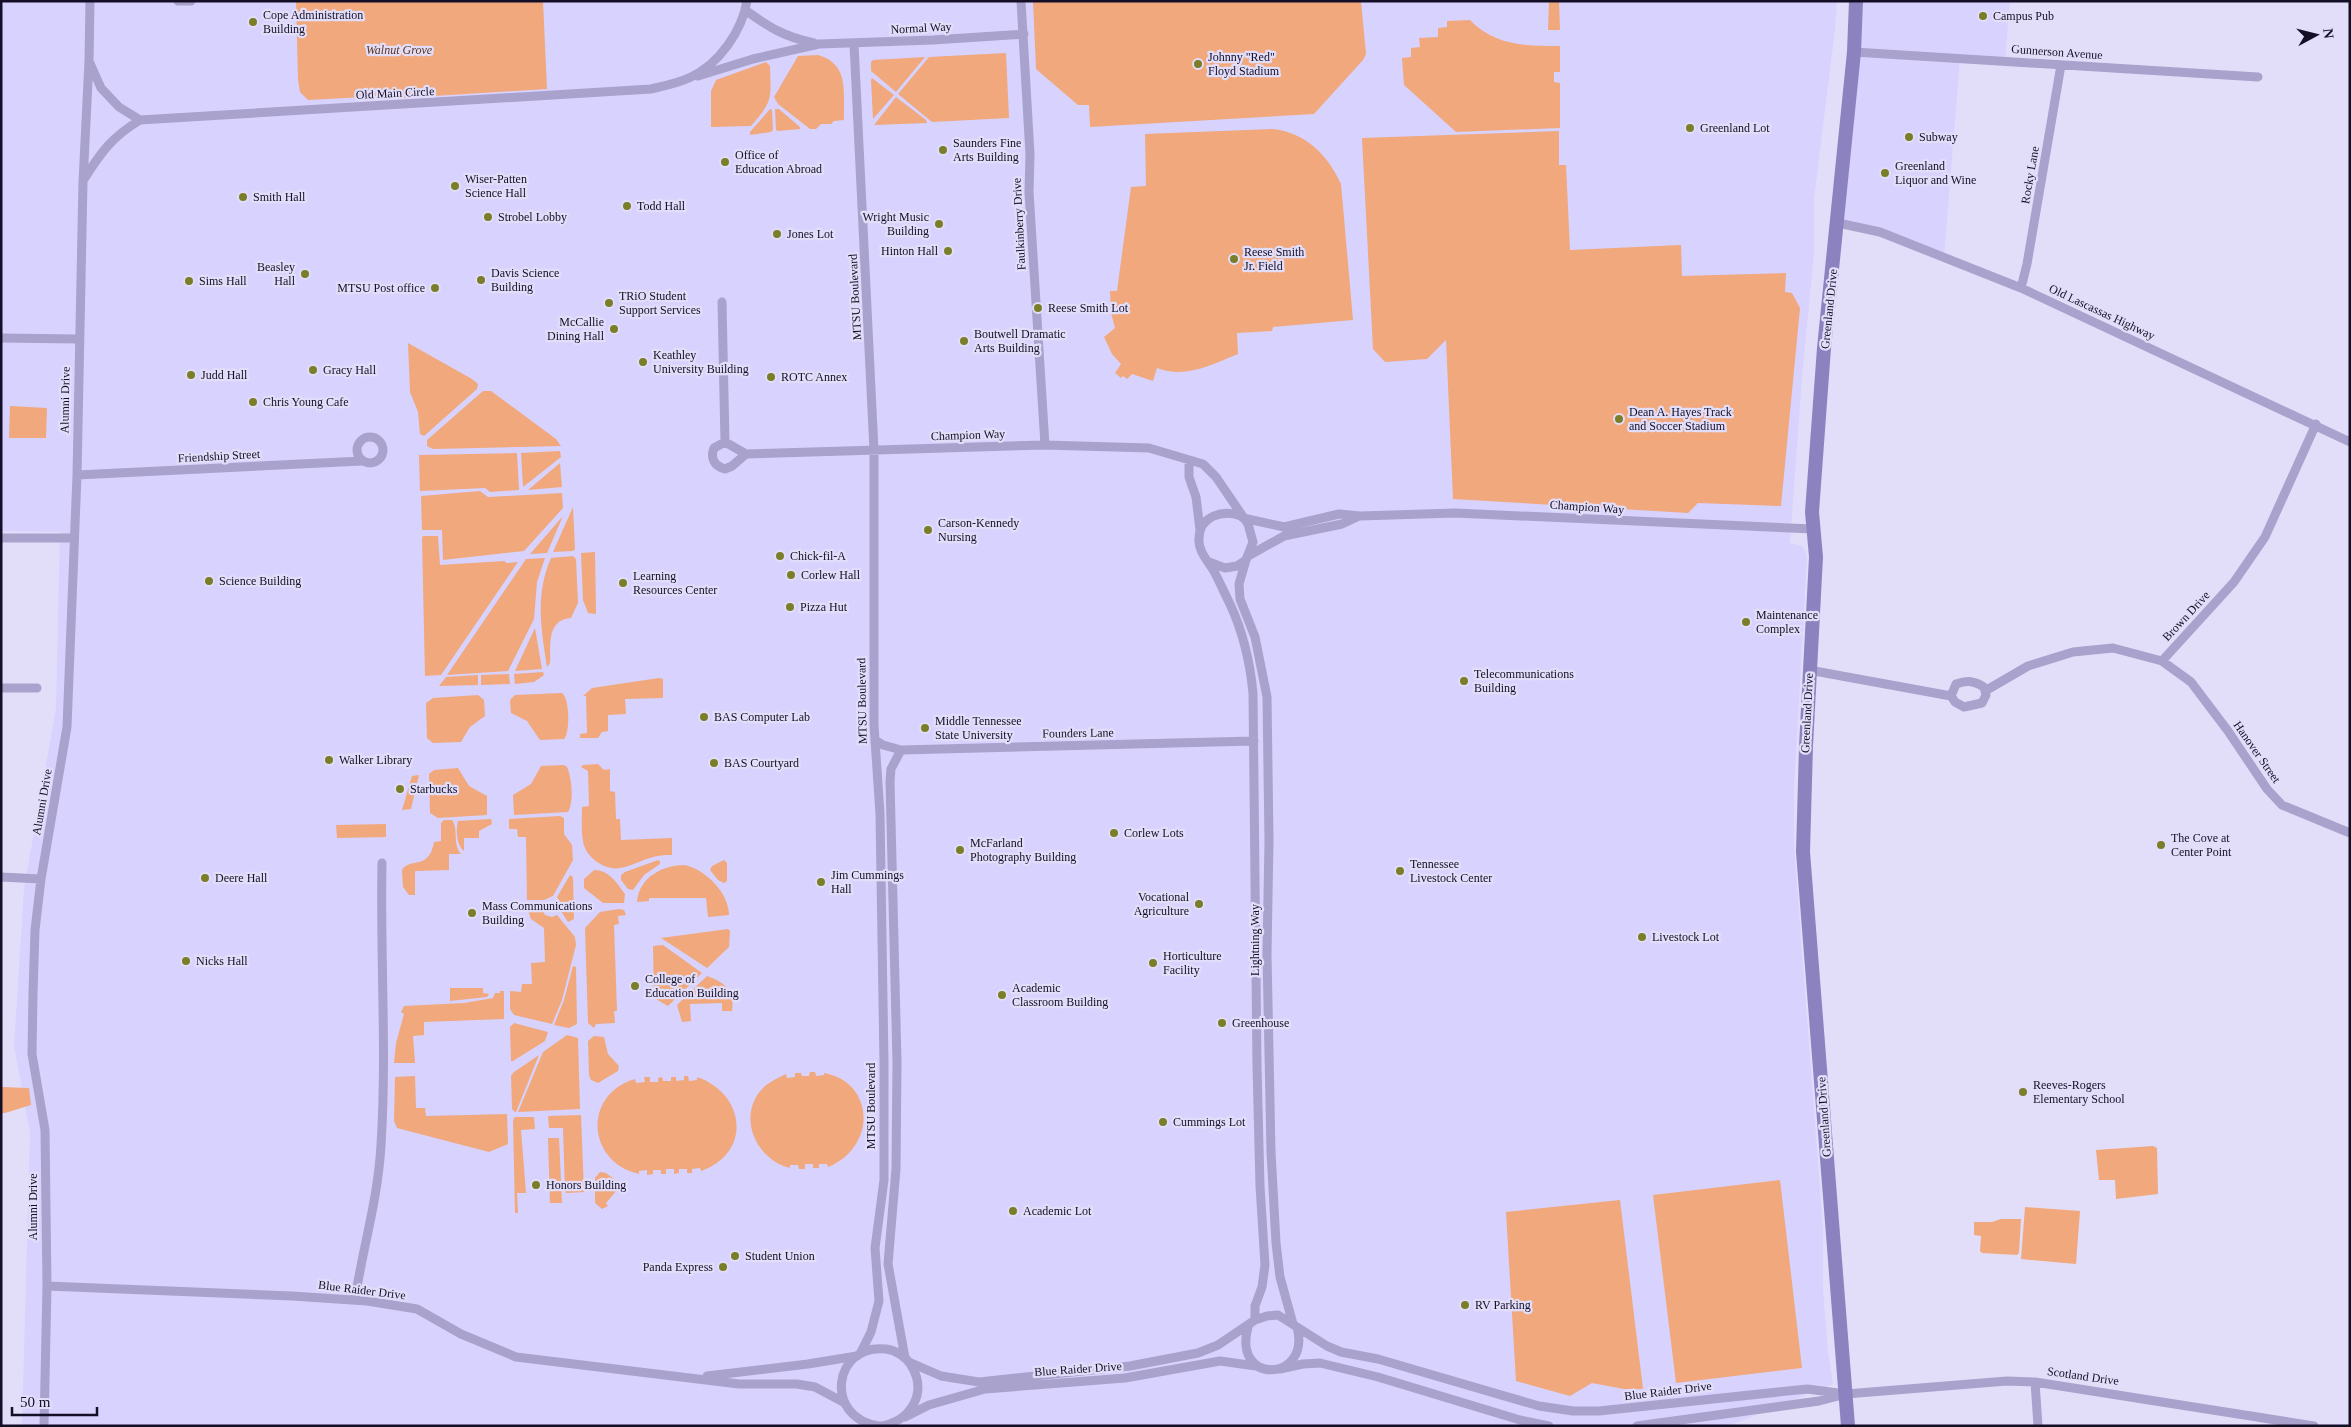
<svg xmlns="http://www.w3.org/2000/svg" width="2351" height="1427" font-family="'Times New Roman',serif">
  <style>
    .built { fill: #d8d2fe }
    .green { fill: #f0a87c }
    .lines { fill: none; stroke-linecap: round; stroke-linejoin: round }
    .street { stroke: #a8a2cc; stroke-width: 9 }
    .secondary { stroke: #8d82c0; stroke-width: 14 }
    .poi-dot { fill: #7a7e28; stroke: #e2def9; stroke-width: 2 }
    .labels { text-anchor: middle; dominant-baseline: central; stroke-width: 4.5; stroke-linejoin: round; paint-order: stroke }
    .poi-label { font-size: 12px; fill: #140f26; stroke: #e2def9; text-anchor: start }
    .street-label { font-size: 12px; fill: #140f26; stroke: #e2def9 }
    .park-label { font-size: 12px; font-style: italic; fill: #5b341c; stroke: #e2def9 }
  </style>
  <rect width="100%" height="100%" fill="#e2def9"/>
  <path class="built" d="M1,1H1837L1835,30L1814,199V253L1802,377L1790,543L1802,546L1806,552L1807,559L1794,788V845L1823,1229V1290L1828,1352L1833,1384L1728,1426H22L30,1133L14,1046L24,889L56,708L60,532L1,531Z
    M1856,1H2010L2005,61L1960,59L1944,257L1880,232L1838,223Z"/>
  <path class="green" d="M296,1H543L547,89L385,99L384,96L308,100L300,92L298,79Z
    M1033,1H1361L1366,54L1363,60L1314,114L1090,127L1089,105H1078L1036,69Z
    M1549,1H1559L1560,30H1548Z
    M1470,20C1495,46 1526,46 1560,46V72H1554V82L1560,83V128L1456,132L1404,85L1402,58L1411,57V48L1420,47L1419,38L1438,37V28L1447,27V21Z
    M1006,53L1009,118L932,122L898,94L929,57Z
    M818,55C850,64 843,93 844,120L834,121L831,124H821L816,129H810L778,104L774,97L798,56Z
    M925,57L896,92L871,71V62L873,60Z
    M766,62L770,66C771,99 773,101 751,126L711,127V91L716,80Z
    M872,78L894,95L873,119L871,80Z
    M896,97L926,120L927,123L874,125Z
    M770,109L772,110L773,130L771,132L750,135V132Z
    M775,109H779L800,127V129L778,131L776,130Z
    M1272,129C1305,132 1328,155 1341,184L1353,320L1273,327L1272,331L1237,333L1238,354C1211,365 1185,379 1157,368L1153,381L1132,374L1127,379L1123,376L1121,378L1115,373L1121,364L1112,354L1104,337L1115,328L1111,313L1110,291H1117L1131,187L1146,186L1145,134Z
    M1559,131V165H1566L1570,250L1681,245L1682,276L1786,273L1785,292L1792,293L1800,308L1781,506L1698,503L1688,513L1453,499L1446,340L1427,359L1385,362L1373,349L1362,138Z
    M408,343L472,379L478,384L477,389L424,436L420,434L418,412L410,392Z
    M483,391H491L556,439L561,446L433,449L427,446V440Z
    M10,406L47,408L46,438H9Z
    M560,451L561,457L523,487L521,453Z
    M517,453L519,490L490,492L485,488L420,491L419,455Z
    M560,463L562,487L528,490Z
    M480,491L488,497L562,493L563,508L524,551L443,560L442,530H422L421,496Z
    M573,507L575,549L573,551L553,552Z
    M563,516L547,553L530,554Z
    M423,536H438L440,565L504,561L507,563L518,562L441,675L425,676L422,538Z
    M595,552L596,614L588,613L583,600L581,553Z
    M573,556L576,559L578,603L571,618C546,620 551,646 550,663L547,667C541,628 535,595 551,558Z
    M545,558L537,582L534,619L508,671L447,675L526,559Z
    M535,628L542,669L515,671Z
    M543,672L544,675L534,682L515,684L514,674Z
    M509,674L510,684L481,685V675Z
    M478,675V685L439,686L446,677Z
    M659,678L663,679V698L625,699L626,714L608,715V731L602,732L598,738H580V734L587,733L586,696H583L592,688Z
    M562,693C570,699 570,733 564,739L540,740L527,721L511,713L510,700L515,695Z
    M478,695L484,700L485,716L470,727L461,742L433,743L427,738L426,703L433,698Z
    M598,764L604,770L610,769V791L615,792L616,819H620L621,840L672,838V855C649,854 640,864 620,868C605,871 585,857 583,841C581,830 582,818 582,807L589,806L588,771L581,767L583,765Z
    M564,765L567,767C572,778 574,802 568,812L514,815L513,795L531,784L541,766Z
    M458,768L469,786L487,796V815L438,818L430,813L429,774L434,770Z
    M419,775L411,809L402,810L412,776Z
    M560,816L564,818V834L572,845L573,860L553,896L544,900H527L526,837H518L517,829H509V819Z
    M491,819L492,824L479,831V838H464V851C456,844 456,830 458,821Z
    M444,820H452C459,830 452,843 461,854H449V870L415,871V895H409L403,887L402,870C410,857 429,871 434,842L441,841V823Z
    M386,824V837L337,838L336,825Z
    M658,860L660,861V864L644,875L633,890L628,889L621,880V875L625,872Z
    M724,860L727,863V881L724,883L718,880L710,870L712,866Z
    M685,865C706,870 729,893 729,915L708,917L706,898H649V901L637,902C639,877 663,865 685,865Z
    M594,870C609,870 617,883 625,894L624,903H603L584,888V879Z
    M570,875L573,877L574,919L568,922L561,911V903L557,897Z
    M527,907H541L545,915L552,917L557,915L575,937L576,945L562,1000L552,1024L514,1015L510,1009V991L521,992L522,984H532L531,963L545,962L544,928L531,919Z
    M619,909L624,910L626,915L618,916L619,924L614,925L617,1011H614L615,1023L596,1024L594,1028L588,1023L585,928L600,912Z
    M728,929L730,931L729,947L707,968L661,938Z
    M663,945L702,973L668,1006L654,998L653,946Z
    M573,966L576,967L577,1024L569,1028L554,1025L564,1000Z
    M707,976C726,983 735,991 732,1011H722V1003L690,1004L691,1021L682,1022L677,1005Z
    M450,988H483V993L489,994L487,997L450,1001Z
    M500,991H504V1019L424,1022V1035L413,1036L415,1063H394L396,1043L404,1014L401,1012L404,1006L464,1003L493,998L495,993H500Z
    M514,1023L548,1032L545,1041L513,1061H511L510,1027Z
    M567,1035L578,1038L580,1109L518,1112L543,1052Z
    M594,1036L604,1037L608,1054L619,1066L618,1071L598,1083L591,1080L589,1075L588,1041Z
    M539,1055L516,1112H515L512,1109L511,1076L514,1072Z
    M810,1072H815L816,1076L824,1075V1073C875,1082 877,1147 828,1167L827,1164H819V1168H813V1164H805V1169H799L798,1165H790V1168C756,1160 736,1116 763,1088C769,1082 778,1078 786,1074L787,1078L795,1077V1073H801L802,1076H809Z
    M415,1076L416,1108H425L426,1116L507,1114L508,1144L489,1152L397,1128L394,1121L395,1077Z
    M684,1076H688L689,1081L697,1080V1077C746,1094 752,1153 701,1171L700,1168L692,1169V1173H687V1169H679V1173L674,1174V1169H666V1174H661V1170H653V1174L647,1175V1170L639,1171V1174C586,1162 583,1094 635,1079L636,1083L645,1082L644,1077H650V1082H658V1078L662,1077L663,1081H671V1077H676V1081L684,1080Z
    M1,1087L29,1088L31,1105L5,1113H1Z
    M581,1115L584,1192L567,1193L565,1192L563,1128H549L548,1116Z
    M515,1117H534L535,1129L521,1130L526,1193H517L518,1213H515L513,1120Z
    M548,1138H559L562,1203H550Z
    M2153,1146L2157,1148L2158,1194L2116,1199L2115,1180H2099L2096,1150Z
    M600,1172L606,1173L623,1186L621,1190H617L606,1203L608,1206L602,1209L595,1203V1178Z
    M1780,1180L1802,1368L1676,1383L1653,1195Z
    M1620,1200L1643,1389H1624L1592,1383L1570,1396L1516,1381L1506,1212Z
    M2025,1207L2080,1211L2076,1264L2021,1259Z
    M2001,1219H2021L2019,1253L2017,1255L1982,1253L1980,1251L1981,1236L1974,1235V1222H1992Z"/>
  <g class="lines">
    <path class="street" d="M90,1L89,61L101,88L119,107L140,120L651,89C664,86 679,83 691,77C719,64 742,31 747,1
      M178,1H191
      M1021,1L1030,154L1029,192L1045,445
      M745,10C769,27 784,37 814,43
      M854,44L874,450V725L880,814L884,1062V1180L875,1248L879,1301L871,1332L860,1354
      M1854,52L2258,77
      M698,76L753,59L819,44L933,40L1024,34
      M84,179C102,151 112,137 140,120
      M1838,223L1880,232L2021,288L2350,442
      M2021,288L2027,264L2061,65
      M722,302L725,442
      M1,338L78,339
      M357 450a13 13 0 1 1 26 0a13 13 0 1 1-26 0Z
      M725,442L746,454L732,466L725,469C714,466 710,458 714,448Z
      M746,454L1045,445L1149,448L1203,464L1216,477L1248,524L1253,542L1246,560L1237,566L1225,568L1209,562
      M1189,461V477L1196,497L1200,530
      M77,475L362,461
      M1241,516C1223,509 1199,516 1199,539C1198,552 1209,562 1215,573C1220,583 1225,594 1230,604C1243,632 1250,662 1253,693L1257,1066L1260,1186L1265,1265L1262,1287L1255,1306V1320
      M1243,518L1284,527L1339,514L1360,516L1455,513L1813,529
      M1,538H74
      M1250,555L1284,536L1342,524L1357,517
      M1246,560L1239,584L1240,599L1255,637L1267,697L1269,840L1267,954L1271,1152L1276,1243L1280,1277L1293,1324
      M2162,661L2234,582L2265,537L2316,424
      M1809,670L1951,696L1955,702L1964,707L1982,703L1986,695L1984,687C1974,681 1968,680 1956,684L1951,696
      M1,688H37
      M1985,691L2028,666L2073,652L2113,648L2162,661L2191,682L2228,731L2267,789L2282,805L2350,833
      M875,740L883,745L901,750L1254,741
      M901,750L891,769L890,781L897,1062L896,1169L888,1264L905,1358
      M1,877L41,879
      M47,1286L292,1296L367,1301L417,1309L461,1334L516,1357L739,1384H797L815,1387L845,1403
      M355,1299C363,1247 378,1199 381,1145C387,1051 380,957 382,863
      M1249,1324C1229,1386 1312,1383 1297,1327
      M909,1362L941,1376L979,1382L1130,1366L1198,1353L1218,1345L1255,1320L1267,1316L1278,1315L1327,1346L1341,1352L1378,1359L1539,1406L1573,1411H1599L1807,1389L1846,1394
      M1280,1369L1303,1364L1320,1363L1378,1377L1520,1420L1549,1426
      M707,1376L808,1364L857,1356
      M2035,1382L2038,1426
      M905,1417L929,1405L985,1389L1125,1378L1220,1361L1256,1366
      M44,1426L47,1286L45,1130L32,1054L33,993L35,930L41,879L67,727L77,475L83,182L89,61
      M879,1426C823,1418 833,1343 886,1349C896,1350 906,1357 911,1365C928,1393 911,1420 882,1426
      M1637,1426L1819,1401L1846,1394L2007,1381L2035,1382L2314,1426"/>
    <path class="secondary" d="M1848,1426L1803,852L1806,746L1816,557L1812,512L1824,348L1854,52L1856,1"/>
  </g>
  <g class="poi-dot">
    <circle cx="1983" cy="16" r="5"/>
    <circle cx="253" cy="22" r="5"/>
    <circle cx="1198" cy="64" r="5"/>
    <circle cx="1690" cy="128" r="5"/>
    <circle cx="1909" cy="137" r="5"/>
    <circle cx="943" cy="150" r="5"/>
    <circle cx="725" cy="162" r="5"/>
    <circle cx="1885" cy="173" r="5"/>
    <circle cx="455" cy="186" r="5"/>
    <circle cx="243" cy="197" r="5"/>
    <circle cx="627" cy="206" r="5"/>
    <circle cx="488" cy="217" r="5"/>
    <circle cx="939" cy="224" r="5"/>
    <circle cx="777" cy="234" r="5"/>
    <circle cx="948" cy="251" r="5"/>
    <circle cx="1234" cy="259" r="5"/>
    <circle cx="305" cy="274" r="5"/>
    <circle cx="481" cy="280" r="5"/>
    <circle cx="189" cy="281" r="5"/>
    <circle cx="435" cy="288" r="5"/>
    <circle cx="609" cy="303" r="5"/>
    <circle cx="1038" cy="308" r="5"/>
    <circle cx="614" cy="329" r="5"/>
    <circle cx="964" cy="341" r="5"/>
    <circle cx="643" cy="362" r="5"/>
    <circle cx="313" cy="370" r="5"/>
    <circle cx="191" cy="375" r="5"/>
    <circle cx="771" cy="377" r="5"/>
    <circle cx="253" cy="402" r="5"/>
    <circle cx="1619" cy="419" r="5"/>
    <circle cx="928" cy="530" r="5"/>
    <circle cx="780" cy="556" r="5"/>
    <circle cx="791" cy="575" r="5"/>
    <circle cx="209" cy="581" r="5"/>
    <circle cx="623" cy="583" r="5"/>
    <circle cx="790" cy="607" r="5"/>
    <circle cx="1746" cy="622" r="5"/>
    <circle cx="1464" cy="681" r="5"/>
    <circle cx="704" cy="717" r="5"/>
    <circle cx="925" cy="728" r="5"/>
    <circle cx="329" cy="760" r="5"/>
    <circle cx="714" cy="763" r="5"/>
    <circle cx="400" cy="789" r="5"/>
    <circle cx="1114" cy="833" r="5"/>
    <circle cx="2161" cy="845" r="5"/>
    <circle cx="960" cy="850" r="5"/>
    <circle cx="1400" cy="871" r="5"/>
    <circle cx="205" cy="878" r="5"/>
    <circle cx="821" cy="882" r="5"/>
    <circle cx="1199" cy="904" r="5"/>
    <circle cx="472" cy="913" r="5"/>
    <circle cx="1642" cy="937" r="5"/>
    <circle cx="186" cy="961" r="5"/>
    <circle cx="1153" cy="963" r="5"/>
    <circle cx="635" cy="986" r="5"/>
    <circle cx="1002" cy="995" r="5"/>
    <circle cx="1222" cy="1023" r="5"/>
    <circle cx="2023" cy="1092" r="5"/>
    <circle cx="1163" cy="1122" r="5"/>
    <circle cx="536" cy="1185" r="5"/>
    <circle cx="1013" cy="1211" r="5"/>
    <circle cx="735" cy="1256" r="5"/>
    <circle cx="723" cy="1267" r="5"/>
    <circle cx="1465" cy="1305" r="5"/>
  </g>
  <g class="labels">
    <g class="poi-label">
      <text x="263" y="15">Cope Administration<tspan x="263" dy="14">Building</tspan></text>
      <text x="1993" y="16">Campus Pub</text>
      <text x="1208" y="57">Johnny "Red"<tspan x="1208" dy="14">Floyd Stadium</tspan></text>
      <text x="1700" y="128">Greenland Lot</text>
      <text x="1919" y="137">Subway</text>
      <text x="953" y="143">Saunders Fine<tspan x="953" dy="14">Arts Building</tspan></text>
      <text x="735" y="155">Office of<tspan x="735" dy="14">Education Abroad</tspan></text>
      <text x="1895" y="166">Greenland<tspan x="1895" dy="14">Liquor and Wine</tspan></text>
      <text x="465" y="179">Wiser-Patten<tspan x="465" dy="14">Science Hall</tspan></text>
      <text x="253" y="197">Smith Hall</text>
      <text x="637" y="206">Todd Hall</text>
      <text x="498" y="217">Strobel Lobby</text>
      <text x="929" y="217" text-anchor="end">Wright Music<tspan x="929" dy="14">Building</tspan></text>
      <text x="787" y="234">Jones Lot</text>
      <text x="938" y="251" text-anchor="end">Hinton Hall</text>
      <text x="1244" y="252">Reese Smith<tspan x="1244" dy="14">Jr. Field</tspan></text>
      <text x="295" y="267" text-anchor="end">Beasley<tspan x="295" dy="14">Hall</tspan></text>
      <text x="491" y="273">Davis Science<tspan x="491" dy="14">Building</tspan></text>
      <text x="199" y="281">Sims Hall</text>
      <text x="425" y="288" text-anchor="end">MTSU Post office</text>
      <text x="619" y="296">TRiO Student<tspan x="619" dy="14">Support Services</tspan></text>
      <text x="1048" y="308">Reese Smith Lot</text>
      <text x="604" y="322" text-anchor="end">McCallie<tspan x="604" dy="14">Dining Hall</tspan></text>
      <text x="974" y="334">Boutwell Dramatic<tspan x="974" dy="14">Arts Building</tspan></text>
      <text x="653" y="355">Keathley<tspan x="653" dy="14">University Building</tspan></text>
      <text x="323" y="370">Gracy Hall</text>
      <text x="201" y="375">Judd Hall</text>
      <text x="781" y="377">ROTC Annex</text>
      <text x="263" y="402">Chris Young Cafe</text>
      <text x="1629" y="412">Dean A. Hayes Track<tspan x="1629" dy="14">and Soccer Stadium</tspan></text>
      <text x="938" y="523">Carson-Kennedy<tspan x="938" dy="14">Nursing</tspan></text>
      <text x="790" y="556">Chick-fil-A</text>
      <text x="801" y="575">Corlew Hall</text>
      <text x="633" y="576">Learning<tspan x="633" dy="14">Resources Center</tspan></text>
      <text x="219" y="581">Science Building</text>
      <text x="800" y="607">Pizza Hut</text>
      <text x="1756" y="615">Maintenance<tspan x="1756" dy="14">Complex</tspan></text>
      <text x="1474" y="674">Telecommunications<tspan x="1474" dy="14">Building</tspan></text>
      <text x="714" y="717">BAS Computer Lab</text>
      <text x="935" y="721">Middle Tennessee<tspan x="935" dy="14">State University</tspan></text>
      <text x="339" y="760">Walker Library</text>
      <text x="724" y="763">BAS Courtyard</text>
      <text x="410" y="789">Starbucks</text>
      <text x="1124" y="833">Corlew Lots</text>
      <text x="2171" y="838">The Cove at<tspan x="2171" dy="14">Center Point</tspan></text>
      <text x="970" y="843">McFarland<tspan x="970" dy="14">Photography Building</tspan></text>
      <text x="1410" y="864">Tennessee<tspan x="1410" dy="14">Livestock Center</tspan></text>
      <text x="831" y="875">Jim Cummings<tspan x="831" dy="14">Hall</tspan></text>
      <text x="215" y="878">Deere Hall</text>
      <text x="1189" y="897" text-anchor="end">Vocational<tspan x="1189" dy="14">Agriculture</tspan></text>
      <text x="482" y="906">Mass Communications<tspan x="482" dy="14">Building</tspan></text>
      <text x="1652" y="937">Livestock Lot</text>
      <text x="1163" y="956">Horticulture<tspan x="1163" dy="14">Facility</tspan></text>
      <text x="196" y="961">Nicks Hall</text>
      <text x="645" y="979">College of<tspan x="645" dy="14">Education Building</tspan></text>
      <text x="1012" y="988">Academic<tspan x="1012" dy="14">Classroom Building</tspan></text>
      <text x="1232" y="1023">Greenhouse</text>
      <text x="2033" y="1085">Reeves-Rogers<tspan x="2033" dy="14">Elementary School</tspan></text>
      <text x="1173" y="1122">Cummings Lot</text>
      <text x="546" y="1185">Honors Building</text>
      <text x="1023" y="1211">Academic Lot</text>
      <text x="745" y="1256">Student Union</text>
      <text x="713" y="1267" text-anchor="end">Panda Express</text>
      <text x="1475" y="1305">RV Parking</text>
    </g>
    <g class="street-label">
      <text transform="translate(921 28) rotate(-3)">Normal Way</text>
      <text transform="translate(2057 52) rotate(4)">Gunnerson Avenue</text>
      <text transform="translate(395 93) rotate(-3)">Old Main Circle</text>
      <text transform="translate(2030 175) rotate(-80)">Rocky Lane</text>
      <text transform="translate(1019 224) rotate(-93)">Faulkinberry Drive</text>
      <text transform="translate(855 297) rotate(-93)">MTSU Boulevard</text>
      <text transform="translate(1829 309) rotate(-84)">Greenland Drive</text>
      <text transform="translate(2102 312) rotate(25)">Old Lascassas Highway</text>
      <text transform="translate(65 400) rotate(-89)">Alumni Drive</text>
      <text transform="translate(968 435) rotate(-2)">Champion Way</text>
      <text transform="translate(219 456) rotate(-3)">Friendship Street</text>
      <text transform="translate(1587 507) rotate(4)">Champion Way</text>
      <text transform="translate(2186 616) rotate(-47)">Brown Drive</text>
      <text transform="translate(862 701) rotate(-91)">MTSU Boulevard</text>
      <text transform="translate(1807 713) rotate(-87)">Greenland Drive</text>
      <text transform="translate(1078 733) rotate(-1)">Founders Lane</text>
      <text transform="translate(2257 752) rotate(55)">Hanover Street</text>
      <text transform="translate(42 802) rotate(-80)">Alumni Drive</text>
      <text transform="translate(1255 940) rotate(-90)">Lightning Way</text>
      <text transform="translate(871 1106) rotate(-90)">MTSU Boulevard</text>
      <text transform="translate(1824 1117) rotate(-94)">Greenland Drive</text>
      <text transform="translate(33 1207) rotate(-90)">Alumni Drive</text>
      <text transform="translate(362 1290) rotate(7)">Blue Raider Drive</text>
      <text transform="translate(1078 1369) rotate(-4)">Blue Raider Drive</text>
      <text transform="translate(2083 1376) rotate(8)">Scotland Drive</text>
      <text transform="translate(1668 1391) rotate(-7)">Blue Raider Drive</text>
    </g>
    <g class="park-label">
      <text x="399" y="50">Walnut Grove</text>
    </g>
  </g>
  <rect width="2351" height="1427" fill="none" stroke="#140f26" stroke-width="5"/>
  <g transform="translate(2316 35) rotate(83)" stroke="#e2def9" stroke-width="4" paint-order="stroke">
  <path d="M0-4L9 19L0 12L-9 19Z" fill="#140f26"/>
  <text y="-8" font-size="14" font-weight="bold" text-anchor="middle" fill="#140f26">N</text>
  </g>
  <path d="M12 1407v8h85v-8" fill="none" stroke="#140f26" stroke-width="2.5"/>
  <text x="20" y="1407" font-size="15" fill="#140f26" stroke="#e2def9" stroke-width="4" paint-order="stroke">50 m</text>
</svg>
